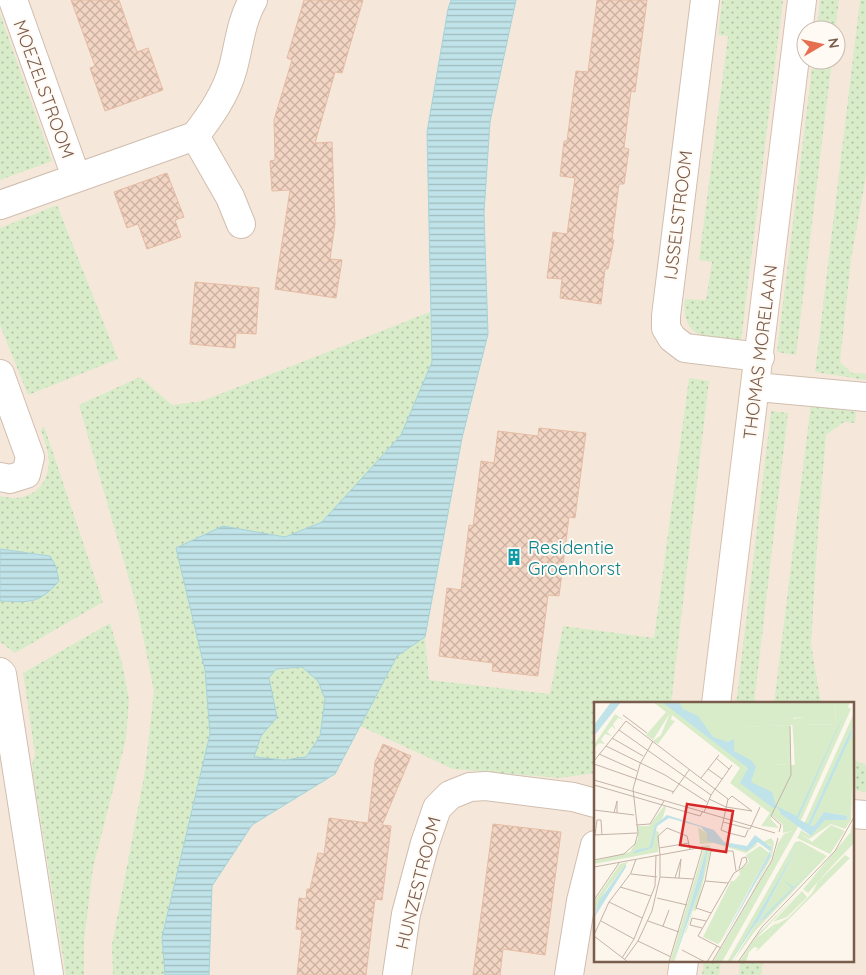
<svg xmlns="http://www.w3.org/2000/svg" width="866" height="975" font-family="Quicksand,sans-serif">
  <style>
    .residential { fill: #f5e8da; fill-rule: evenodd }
    .green { fill: url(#green-dots) }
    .water { fill: url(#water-rules); stroke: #a5d3da; fill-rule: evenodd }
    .building { fill: url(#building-cross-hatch); stroke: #e6bba3 }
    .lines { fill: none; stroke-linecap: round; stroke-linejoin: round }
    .street-casing { stroke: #d1beb0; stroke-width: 30 }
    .secondary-casing { stroke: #d6c0b0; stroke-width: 30 }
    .street { stroke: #fff; stroke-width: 28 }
    .secondary { stroke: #fff; stroke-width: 28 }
    .labels { text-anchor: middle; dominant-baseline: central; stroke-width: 4; stroke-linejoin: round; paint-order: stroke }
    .street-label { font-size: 18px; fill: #7a5c4d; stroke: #fffaf3 }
    .culture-label { font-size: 18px; fill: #0d838f; stroke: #fffaf3; text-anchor: start }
    .inset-road { fill: none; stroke: #c5b3a7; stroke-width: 1 }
    .view { fill: #d62828; fill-opacity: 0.15; stroke: #d62828; stroke-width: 2.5 }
    .inset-edge { fill: none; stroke: #7a5c4d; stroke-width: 2.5 }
  </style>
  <defs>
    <pattern id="green-dots" width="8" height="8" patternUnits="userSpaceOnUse" patternTransform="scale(1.25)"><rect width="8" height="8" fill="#d8ecc9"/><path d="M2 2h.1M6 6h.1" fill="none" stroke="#b4c2a5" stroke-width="1.8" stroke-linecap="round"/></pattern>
    <pattern id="water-rules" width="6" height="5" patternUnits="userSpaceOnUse" patternTransform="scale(1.25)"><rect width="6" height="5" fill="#bfe3e8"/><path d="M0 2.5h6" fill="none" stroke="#a0bbbe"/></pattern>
    <pattern id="building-cross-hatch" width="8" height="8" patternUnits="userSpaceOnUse" patternTransform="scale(1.25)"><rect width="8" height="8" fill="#f3d5c3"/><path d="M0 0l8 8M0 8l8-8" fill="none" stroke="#cab0a1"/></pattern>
  </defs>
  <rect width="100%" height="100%" fill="#fdf6ec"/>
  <path class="residential" d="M0,0H866V975H0ZM806,30H836V60H806ZM595,704H852V961H595Z"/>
  <path class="green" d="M722,0H783L741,341C708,337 681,341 685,299L706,300L712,262L699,260L728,36L718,35Z
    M820,0H839L835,30H817Z
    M860,0H866V176L851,259L840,362L852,373L866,374V380L815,372Z
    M0,14L52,161L0,180Z
    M813,60H832L796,355L777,352Z
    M57,205L118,359L28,395L0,325V228Z
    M430,312L432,362L401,435L322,522L285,537L223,526L176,548L205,670L210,734L162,937L165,975H113L112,945L145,771L154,691L137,607L79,405L140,377L172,405L202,401Z
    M689,378L709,381L671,704H595V773L560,778L453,769L360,726L397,656L425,637L429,680L550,694L563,626L654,638Z
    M811,403L856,412L855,423L844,422L826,435L818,530L811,644L821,704H774Z
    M771,411L788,413L754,704H736Z
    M44,426L103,602L15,653L0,642V601L32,602L40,554L0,549V496C5,497 11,498 16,498C40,497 52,475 48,453C46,446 44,438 41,430Z
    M110,623L122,663L129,699L126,739L93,868L84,941V975H66L33,774L32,765L35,754L23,673Z
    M302,667L318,681L325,699L320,736L306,757L284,760L254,757L261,736L277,717L269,678L276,669Z
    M852,756L856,761L866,765V792L852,790Z
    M704,961H721L719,975H702Z
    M740,961H763L761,975H739Z"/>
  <path class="water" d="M451,0H516L490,122L484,213L488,334L462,438L425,637L397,656L335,774L252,825L212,886L209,975H165L162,937L210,734L205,670L176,548L223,526L285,537L322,522L401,435L432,362L427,132L448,9ZM302,667L318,681L325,699L320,736L306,757L284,760L254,757L261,736L277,717L269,678L276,669Z
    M0,549L50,556L56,567L59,581C38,605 30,602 0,601Z"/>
  <path class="building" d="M71,0H119L137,52L148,48L163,90L105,111L90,68L95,66Z
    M304,0H363L342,73L335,72L315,143L332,142L335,224L330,259L342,260L336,298L275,289L290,190L272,191L270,161L275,160L274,120L292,60L287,58Z
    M597,0H647L635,92L631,91L624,148L629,149L624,184H619L612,240H614L608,269H605L601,304L560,298L562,279L547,278L553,232L567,234L575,178L560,176L564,141H567L576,71L588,72Z
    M167,173L184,217L175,220L181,237L147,249L138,224L127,228L114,192Z
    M195,282L259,288L256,334L236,333L235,348L190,344Z
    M539,428L586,433L575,518L569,517L559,596L548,595L538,676L492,671L493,663L439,656L447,588L461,590L469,525L473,526L481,461L494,463L498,431L538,436Z
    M383,744L411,756L382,825L391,826L382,900L375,899L366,975H297L302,930L296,929L299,898L306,899L307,889H310L318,853L324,854L329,818L368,823L375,762Z
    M493,824L561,832L545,955L503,949L500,975H473Z"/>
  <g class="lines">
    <g class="street-casing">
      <path id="street" d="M13,0L76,177
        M705,0L666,316V328L672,338L685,348L760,357
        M195,136L230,197L241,224
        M0,205L195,136C211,115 226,94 233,68C239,45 241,21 253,0
        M0,374L30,457L26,474L10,479L0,477
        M756,387L866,397
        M0,672L2,674L49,975
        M852,814L866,815
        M397,975L406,914L425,843L437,808L450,795L470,787L486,786L573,797L595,803
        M569,975L581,901L595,845"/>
    </g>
    <g class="secondary-casing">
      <path id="secondary" d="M716,704L802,0
        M682,975L684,961"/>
    </g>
    <use href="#street" class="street"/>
    <use href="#secondary" class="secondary"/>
  </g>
  <defs>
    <g id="building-bare" transform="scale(1.35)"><path d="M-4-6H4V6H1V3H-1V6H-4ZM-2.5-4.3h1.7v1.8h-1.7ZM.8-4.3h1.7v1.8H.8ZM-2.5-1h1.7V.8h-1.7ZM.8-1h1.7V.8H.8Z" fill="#0f9aa8" stroke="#fffaf3" stroke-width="2.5" paint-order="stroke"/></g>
  </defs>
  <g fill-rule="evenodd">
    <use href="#building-bare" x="514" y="557"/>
  </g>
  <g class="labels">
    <g class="street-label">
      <text transform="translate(44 89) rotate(70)">MOEZELSTROOM</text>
      <text transform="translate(678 215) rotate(-83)">IJSSELSTROOM</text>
      <text transform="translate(760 352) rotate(-83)">THOMAS MORELAAN</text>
      <text transform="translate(418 883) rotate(-76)">HUNZESTROOM</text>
    </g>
    <g class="culture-label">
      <text x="528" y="547">Residentie<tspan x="528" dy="21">Groenhorst</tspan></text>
    </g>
  </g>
  <g transform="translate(594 702)">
    <rect width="260" height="260" fill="#fdf6ec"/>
    <path d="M59,0H140V26L195,24L180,64L201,63L198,17L210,15V23L242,22L241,0H256L254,5L257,7L204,125L128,260H119L179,157L184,141L190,132L198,129L189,131V123L177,113V117L185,126L167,124L176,111L136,81L146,66L78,13L77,18L81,19L77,24L64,42L59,39L67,33L76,11L59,38L52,33L72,10ZM260,11V21L243,61L214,122H210ZM21,12L30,18L24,16L19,22L22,28L18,24L13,30L18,34L11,32L7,38L11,42L5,41L0,47L3,52L0,50V43ZM260,25L257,118L251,127L237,122L215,137L206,131L207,128L216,134L230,118H248L254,114L230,110L220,124H216ZM70,104L72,105L69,115L60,128L65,130L64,150L0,162V159L36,150L44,137V124H55ZM260,117V141L239,163L236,159L209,187L256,131ZM237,123L251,129L236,152L203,136L206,131L218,140ZM104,125L113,132L114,139L143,144L150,148L166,141L152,151L120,141L106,142ZM177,136L180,140L178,154L156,195L177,151L176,143L169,140ZM206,139L233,154L161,229L139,260L162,221L168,218L188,198L164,220L206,140L150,239L137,260H133L201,140ZM115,143L117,147L102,209L99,208L92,231H91L108,177L113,145L80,260H76L110,146L107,144ZM166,144L175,151L127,239L124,242L109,235L137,179H140L146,172L145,169L155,160L152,153ZM34,160L12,188L0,212V200L26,162ZM207,188L163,236L183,220L174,233L177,235L162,250L164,246L160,245L155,250L152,260H145L164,232Z" fill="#d8ecc9"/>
    <path d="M85,0H119L112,6L130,10L128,0H149V25L196,23V35L179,36V63L197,62L194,79L183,104L178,90L157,80L162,65L157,58L140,49V39L134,40L119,35L104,14L89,7ZM158,36L171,45L173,56L145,43L143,37ZM174,66L194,73L189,88L177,78ZM199,0H210V15L199,16ZM237,128L245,135L233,148L226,142ZM251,153L256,156L177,235L174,233L181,223L194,216L218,191L224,180ZM237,158L239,163L214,191L209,187ZM208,189L213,195L193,215L179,220Z" fill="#d8ecc9" fill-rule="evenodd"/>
    <path d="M149,0H199V23L149,25ZM210,0H241L242,22L210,23ZM196,35L197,62L179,63V36ZM200,35H223L224,66L201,67Z" fill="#d8ecc9"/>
    <path d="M17,0H27L0,34V23ZM68,0H85L89,7L104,14L119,35L134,40L140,37V49L157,58L162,65L157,80L178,90L182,104L203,114L241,31H234H241L251,10L204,117L214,122L260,21L256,36L259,37L260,86L259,37L256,36L216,124H220L230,110L254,114L260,94L255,111L252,118H231L217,134L187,112L184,106H179L146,81L154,66ZM73,113L120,128L130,140L153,144L161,133L177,145L176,155L128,240L176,149L164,140L153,149L113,139V132L107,125L75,116L63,124L58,146L39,152L42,148L56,145L61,123ZM206,140L164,220L198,186L189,178L200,185L228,157L170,217L162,221L137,260ZM114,145L109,176L80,260L113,145ZM32,162V165L0,216L5,199Z" fill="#bfe3e8"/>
    <path class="inset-road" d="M29,13L53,31M25,28L117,93M18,36L49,54M12,44L71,73L113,100M5,52L43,69M122,56L135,67M0,59L32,19L134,97L129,120L156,127L166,105M0,62L80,90M114,67L128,77M107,76L125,53M0,78L181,131M0,83L106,114L109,109M78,92L95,68M115,97L132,105L158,109M134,98L138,94L158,109M0,108L40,113M110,110L117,93L138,63M20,111L23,99V111M129,120L127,128L135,131L151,135L154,128M42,123L56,122L70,99M185,130L187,123L177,114L197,73L196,24M0,133L43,131M1,133L3,118H7L8,133M65,146L95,141M66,153L64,134L73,126L93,134L96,147M0,158L30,152L41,142L44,131L39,87L46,62L59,39M0,165L109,145L75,260M37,172L63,175M66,175L100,177M81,176L87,157L85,176M111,179L102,206L117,211M134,181L111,179L117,149H139L142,169M26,185L57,194M63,196L93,203M0,198L25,161M15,200L48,216M7,219L40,237M54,219L85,230M69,224L75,208M108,226L96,223L98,216L112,219M0,233L15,200L37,171L42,157M0,234L34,260M44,239L77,255M127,246L104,234L140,171L148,166L153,160L152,155L148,156L145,167M88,248L111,260M28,256L40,237L61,184L62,153M31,257L44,239L58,209L66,175V153M113,260L123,244M118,260L178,158L184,136M144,260L168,225L241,149L260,115"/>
    <path class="view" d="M93,102L139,109L132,150L86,143Z"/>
    <rect width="260" height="260" class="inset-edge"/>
  </g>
  <g transform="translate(821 45) rotate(81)"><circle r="24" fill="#fffaf3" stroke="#cabbb1"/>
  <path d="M0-4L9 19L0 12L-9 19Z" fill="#e76f51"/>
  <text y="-8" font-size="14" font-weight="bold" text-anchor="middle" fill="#7a5c4d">N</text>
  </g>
</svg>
